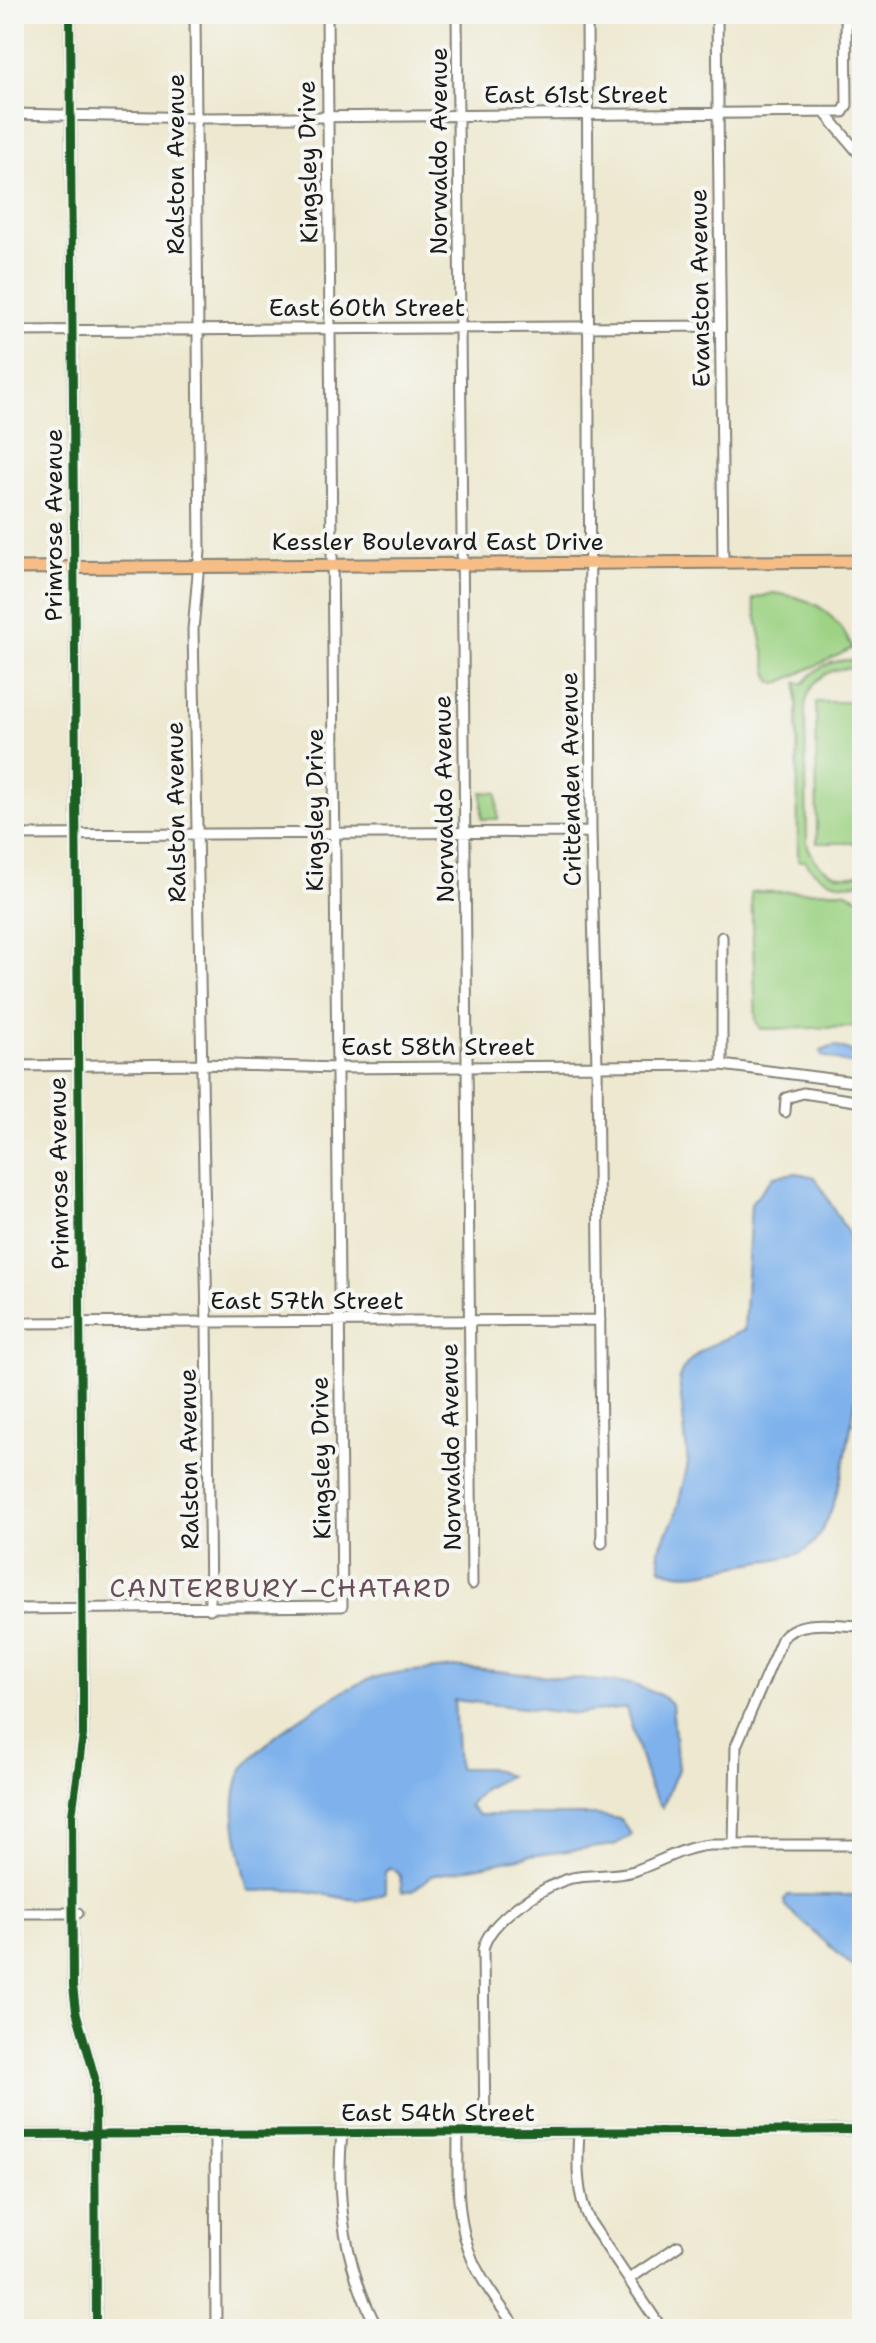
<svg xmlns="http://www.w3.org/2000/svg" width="876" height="2343" font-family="'Shantell Sans',sans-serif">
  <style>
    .green { fill: #9ed385; stroke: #5d7850; stroke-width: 2 }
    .water { fill: #7fb2ec; stroke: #4e6784; stroke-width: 2 }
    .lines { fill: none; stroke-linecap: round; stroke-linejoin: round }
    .minor-casing { stroke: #848276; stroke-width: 13 }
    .major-casing { stroke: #848276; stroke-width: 15 }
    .minor { stroke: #fff; stroke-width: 9 }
    .major { stroke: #f6be86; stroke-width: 11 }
    .cycleway-casing { stroke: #f6f6f2; stroke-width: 13 }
    .cycleway { stroke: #1b5e20; stroke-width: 8 }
    .labels { text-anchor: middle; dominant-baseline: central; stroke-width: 8; stroke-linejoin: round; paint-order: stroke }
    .street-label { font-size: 24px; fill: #1c1c1c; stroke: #f6f6f2 }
    .neighbourhood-label { font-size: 26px; letter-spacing: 2px; fill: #684c57; stroke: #f6f6f2 }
  </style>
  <rect width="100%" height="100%" fill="#f6f6f2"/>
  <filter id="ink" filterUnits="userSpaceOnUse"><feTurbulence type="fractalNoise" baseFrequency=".0125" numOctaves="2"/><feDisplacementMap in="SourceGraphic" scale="16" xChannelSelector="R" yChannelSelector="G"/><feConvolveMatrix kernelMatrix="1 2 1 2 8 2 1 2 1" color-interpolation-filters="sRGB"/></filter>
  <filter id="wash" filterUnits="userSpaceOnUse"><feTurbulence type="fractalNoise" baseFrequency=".006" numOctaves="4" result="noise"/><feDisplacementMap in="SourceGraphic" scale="32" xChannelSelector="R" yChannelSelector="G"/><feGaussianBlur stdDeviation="1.8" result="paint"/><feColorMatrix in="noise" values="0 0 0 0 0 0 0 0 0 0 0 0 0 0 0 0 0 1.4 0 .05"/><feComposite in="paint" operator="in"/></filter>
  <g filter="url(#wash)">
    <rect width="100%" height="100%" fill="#ede8cf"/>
    <path class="green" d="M773,593C816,598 833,611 853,648L777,684L770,680L753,599Z
      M845,660L862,662V671C833,662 807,679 805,709L807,843C814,868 836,881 862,873V882C839,887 819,880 805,861H798L797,683H804C815,669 827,662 845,660Z
      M816,702H862V843H817Z
      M482,792L497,793L498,819H482Z
      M844,891L862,899V1027L761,1029L756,1022L751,892Z"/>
    <path class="water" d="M834,1046L862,1055V1067L822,1056L821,1051Z
      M796,1173L815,1177L849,1235L862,1302L852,1310L857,1365L862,1368V1386L858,1387C849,1430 841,1523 806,1550C795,1558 755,1562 740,1565C714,1570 686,1580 661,1568L658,1551L675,1517L688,1464L679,1379C686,1353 721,1340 744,1330L751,1203L774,1176Z
      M453,1667L632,1684L660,1695L672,1704L678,1769L662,1808L649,1786L626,1708L577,1714L454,1700L458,1768H488L509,1776L483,1789L469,1806L479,1815H596L620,1819L632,1835L614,1845L529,1856L432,1876L413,1890L402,1892L400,1876L391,1867L385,1872V1892C358,1909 333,1893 306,1891C287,1889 267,1891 249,1891C241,1854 227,1812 240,1775C251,1746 342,1687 373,1678C397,1670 427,1671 453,1667Z
      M788,1895H858L862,1898L861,1966H852L785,1906L784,1900Z"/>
  </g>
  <g filter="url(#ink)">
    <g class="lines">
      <g class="minor-casing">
        <path id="minor" d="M70,14L83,1690V1735L72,1815L73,1986L76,2011L95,2078L96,2329
          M195,14L200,551L193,630L207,1322L210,1609
          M457,14L472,1584
          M587,14L591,832L597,1066L602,1543
          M717,14L723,562
          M825,113L862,157
          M14,114L203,118L843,112L847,105L846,14
          M14,331L720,326
          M14,835L591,832
          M722,1065V937
          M14,1066L200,1064L337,1068L722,1065L862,1083
          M785,1112L786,1098L803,1093L862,1102
          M14,1323L600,1320
          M14,1609L342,1606L327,14
          M734,1845L736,1746L782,1639C797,1617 839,1626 862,1626
          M14,1913H78
          M485,2132L483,1950C488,1920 544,1885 572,1878C592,1874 614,1877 634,1871C661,1862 682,1847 710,1845H862
          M579,2132C577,2162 576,2195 590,2222L662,2329
          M342,2133C335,2200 346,2270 378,2329
          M458,2133C458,2176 455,2220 473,2261C484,2286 502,2307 517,2329
          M215,2134L216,2329
          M14,2135L862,2130
          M629,2279L678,2246"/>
      </g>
      <g class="major-casing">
        <path id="major" d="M14,568L862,561"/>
      </g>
      <use href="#minor" class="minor"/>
      <use href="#major" class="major"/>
      <g class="cycleway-casing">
        <path id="cycleway" d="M70,14L83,1690V1735L72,1815L73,1986L76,2011L95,2078L96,2329
          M14,2135L862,2130"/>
      </g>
      <use href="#cycleway" class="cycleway"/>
    </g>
  </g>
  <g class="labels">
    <g class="street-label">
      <text x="576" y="95">East 61st Street</text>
      <text transform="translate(439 151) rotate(-90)">Norwaldo Avenue</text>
      <text transform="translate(308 162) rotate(-91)">Kingsley Drive</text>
      <text transform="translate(176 164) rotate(-90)">Ralston Avenue</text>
      <text transform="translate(700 288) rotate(-91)">Evanston Avenue</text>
      <text x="367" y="308">East 60th Street</text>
      <text transform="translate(54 525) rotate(-90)">Primrose Avenue</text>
      <text x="438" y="542">Kessler Boulevard East Drive</text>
      <text transform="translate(571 779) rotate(-91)">Crittenden Avenue</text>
      <text transform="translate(444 799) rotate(-91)">Norwaldo Avenue</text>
      <text transform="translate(315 810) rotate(-90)">Kingsley Drive</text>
      <text transform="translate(176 812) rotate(-91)">Ralston Avenue</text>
      <text x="438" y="1047">East 58th Street</text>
      <text transform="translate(59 1173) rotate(-91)">Primrose Avenue</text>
      <text x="307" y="1301">East 57th Street</text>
      <text transform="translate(451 1447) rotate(-91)">Norwaldo Avenue</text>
      <text transform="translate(321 1458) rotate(-91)">Kingsley Drive</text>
      <text transform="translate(189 1459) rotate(-91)">Ralston Avenue</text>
      <text x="438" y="2113">East 54th Street</text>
    </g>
    <g class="neighbourhood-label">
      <text x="281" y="1587">CANTERBURY–CHATARD</text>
    </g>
  </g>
  <rect width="876" height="2343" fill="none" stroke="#f6f6f2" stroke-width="48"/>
</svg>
